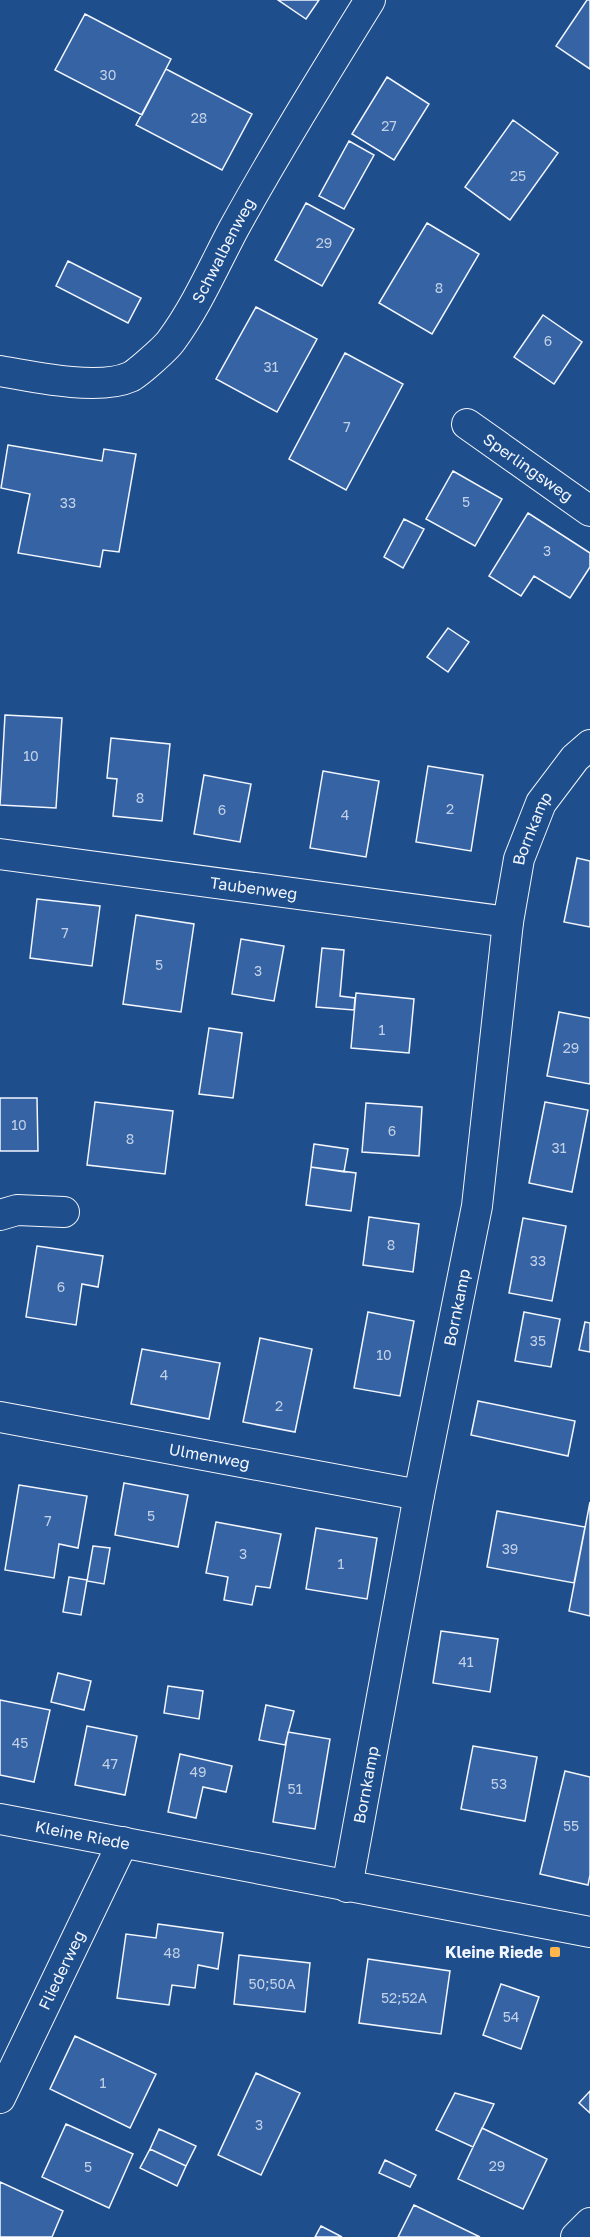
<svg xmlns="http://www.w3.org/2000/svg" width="590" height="2237" font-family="'Golos Text',sans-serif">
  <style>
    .building { fill: #3563a3; stroke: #f2f6ff; stroke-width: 1.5 }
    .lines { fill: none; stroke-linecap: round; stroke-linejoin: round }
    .street-casing { stroke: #f2f6ff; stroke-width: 32 }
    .street { stroke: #1f4e8c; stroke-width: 30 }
    .poi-dot { fill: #ffb74d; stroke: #1f4e8c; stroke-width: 2 }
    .labels { text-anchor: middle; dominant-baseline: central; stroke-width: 4.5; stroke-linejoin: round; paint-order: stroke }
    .number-label { font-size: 14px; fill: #c3d1e8 }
    .street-label { font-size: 16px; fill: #f2f6ff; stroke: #1f4e8c }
    .poi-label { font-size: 16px; font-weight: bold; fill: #f2f6ff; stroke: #1f4e8c; text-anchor: end }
  </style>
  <rect width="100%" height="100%" fill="#1f4e8c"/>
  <path class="building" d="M278,0H319L306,19Z
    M587,0H590V69L556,46Z
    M85,14L171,59L142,115L55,70Z
    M166,69L252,114L222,170L136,125Z
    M387,77L429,104L394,160L352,134Z
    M513,120L558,153L510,220L465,187Z
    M349,141L374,155L344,209L319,196Z
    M306,203L354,229L322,286L275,260Z
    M427,223L479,254L432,334L379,303Z
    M68,261L141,298L128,323L56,286Z
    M256,307L317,339L277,412L216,379Z
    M543,315L582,342L554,384L514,357Z
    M345,353L403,384L346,490L289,459Z
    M8,445L102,461L104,449L136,454L119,552L103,550L100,567L18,553L30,494L1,488Z
    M453,471L502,499L475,546L426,519Z
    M528,513L590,553V567L570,598L534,576L521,596L489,576Z
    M404,519L424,529L403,568L384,557Z
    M448,628L469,642L448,672L427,657Z
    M5,715L62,718L56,808L0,805Z
    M111,738L170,744L162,821L113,816L117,779L107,778Z
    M428,766L483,775L471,851L416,842Z
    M323,771L379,781L366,857L310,848Z
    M204,775L251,784L240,842L194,834Z
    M577,858L590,861V927L564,922Z
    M37,899L100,906L92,966L30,958Z
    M136,915L194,924L181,1012L123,1004Z
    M241,939L284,946L274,1001L232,994Z
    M322,948L344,950L340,996L355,998L354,1010L316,1007Z
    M356,993L414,999L409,1053L351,1048Z
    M559,1012L590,1018V1084L547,1076Z
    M209,1028L242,1033L233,1098L199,1094Z
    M0,1098H37L38,1151H0Z
    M95,1102L173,1111L165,1174L87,1165Z
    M545,1102L588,1110L572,1192L529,1183Z
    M366,1103L422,1107L419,1156L362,1152Z
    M314,1144L348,1149L344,1172L311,1167Z
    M311,1167L356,1173L351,1211L306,1205Z
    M369,1217L419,1224L413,1272L363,1265Z
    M523,1218L566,1226L552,1301L509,1293Z
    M37,1246L103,1256L98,1287L82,1284L76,1325L26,1317Z
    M368,1312L414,1321L400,1396L354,1388Z
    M524,1312L560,1319L551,1367L515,1361Z
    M585,1322L590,1323V1352L579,1350Z
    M260,1338L312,1349L295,1432L243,1422Z
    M142,1349L220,1363L209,1419L131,1404Z
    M478,1401L575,1421L568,1456L471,1435Z
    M124,1483L188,1495L178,1547L115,1535Z
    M19,1485L87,1496L78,1548L59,1544L54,1578L5,1570Z
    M590,1502V1616L569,1611Z
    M497,1511L585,1527L574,1583L487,1567Z
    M216,1522L281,1534L270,1588L256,1586L252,1605L224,1600L228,1577L206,1573Z
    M316,1528L377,1538L367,1599L306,1589Z
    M93,1546L110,1548L104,1584L87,1581Z
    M69,1577L87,1580L81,1615L63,1612Z
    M441,1631L498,1639L490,1692L433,1683Z
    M58,1673L91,1681L84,1710L51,1702Z
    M168,1686L203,1691L199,1719L164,1713Z
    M0,1700L50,1710L34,1782L0,1775Z
    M266,1705L294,1711L285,1745L259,1740Z
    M87,1726L137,1736L125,1795L75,1785Z
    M288,1732L330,1739L315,1829L273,1822Z
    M473,1746L537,1757L525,1821L461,1809Z
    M180,1754L232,1766L226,1792L203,1787L196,1818L168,1812Z
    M565,1771L590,1777V1875L588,1885L540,1874Z
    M158,1924L223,1933L218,1969L198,1965L195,1988L172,1985L169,2005L117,1998L126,1934L156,1938Z
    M239,1955L310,1963L305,2012L234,2004Z
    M368,1959L450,1971L441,2034L359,2023Z
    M501,1984L539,1997L521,2049L483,2035Z
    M75,2036L156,2074L130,2128L50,2089Z
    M256,2073L300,2093L261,2175L218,2155Z
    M590,2091V2113L579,2103Z
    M455,2093L494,2104L473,2147L436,2130Z
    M66,2124L133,2154L109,2208L42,2177Z
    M482,2128L547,2159L523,2209L458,2179Z
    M159,2129L196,2146L186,2166L150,2149Z
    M150,2149L186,2166L177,2186L140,2168Z
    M385,2160L416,2175L410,2187L379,2173Z
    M0,2182L63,2211L52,2237H0Z
    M414,2205L480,2237H398Z
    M321,2226L342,2237H315Z"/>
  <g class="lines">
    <g class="street-casing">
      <g id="street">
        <path id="s1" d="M0,371C33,377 99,391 130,377C137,374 166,348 171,341C196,307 213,268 233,230C276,152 323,76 370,0"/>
        <path id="s2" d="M467,424L590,511"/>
        <path id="s3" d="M0,854L508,922"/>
        <path d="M0,1215L17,1210L64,1212"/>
        <path id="s4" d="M0,1417L419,1495"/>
        <path id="s5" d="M0,1819L590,1932"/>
        <path id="s6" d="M347,1887L419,1495L477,1206L508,922L519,859L541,803L575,758L590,745"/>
        <path id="s7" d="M0,2098L123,1842"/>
        <path d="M576,2237L590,2223"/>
      </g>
    </g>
    <use href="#street" class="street"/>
  </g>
  <rect class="poi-dot" x="549" y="1946" width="12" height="12" rx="3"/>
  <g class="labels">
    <g class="number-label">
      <text x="108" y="74">30</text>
      <text x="199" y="117">28</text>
      <text x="389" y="125">27</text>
      <text x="518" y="175">25</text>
      <text x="324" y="242">29</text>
      <text x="439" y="287">8</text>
      <text x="548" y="340">6</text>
      <text x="271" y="366">31</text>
      <text x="347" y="426">7</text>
      <text x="466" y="501">5</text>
      <text x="68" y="502">33</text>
      <text x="547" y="550">3</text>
      <text x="31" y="755">10</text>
      <text x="140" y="797">8</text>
      <text x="450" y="808">2</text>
      <text x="222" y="809">6</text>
      <text x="345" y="814">4</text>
      <text x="65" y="932">7</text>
      <text x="159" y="964">5</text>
      <text x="258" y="970">3</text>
      <text x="382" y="1029">1</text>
      <text x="571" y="1047">29</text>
      <text x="19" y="1124">10</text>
      <text x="392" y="1130">6</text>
      <text x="130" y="1138">8</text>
      <text x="559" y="1147">31</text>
      <text x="391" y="1244">8</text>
      <text x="538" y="1260">33</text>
      <text x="61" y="1286">6</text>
      <text x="538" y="1340">35</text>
      <text x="384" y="1354">10</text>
      <text x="164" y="1374">4</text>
      <text x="279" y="1405">2</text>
      <text x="151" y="1515">5</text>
      <text x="48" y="1520">7</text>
      <text x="510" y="1548">39</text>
      <text x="243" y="1553">3</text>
      <text x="341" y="1563">1</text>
      <text x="466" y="1661">41</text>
      <text x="20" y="1742">45</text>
      <text x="110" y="1763">47</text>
      <text x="198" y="1771">49</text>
      <text x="499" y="1783">53</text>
      <text x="295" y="1788">51</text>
      <text x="571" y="1825">55</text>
      <text x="172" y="1952">48</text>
      <text x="272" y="1983">50;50A</text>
      <text x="404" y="1997">52;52A</text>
      <text x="511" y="2016">54</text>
      <text x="103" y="2082">1</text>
      <text x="259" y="2124">3</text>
      <text x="497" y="2165">29</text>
      <text x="88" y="2166">5</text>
    </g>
    <g class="street-label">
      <text stroke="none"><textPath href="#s1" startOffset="291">Schwalbenweg</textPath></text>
      <text stroke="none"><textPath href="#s2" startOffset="75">Sperlingsweg</textPath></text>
      <text stroke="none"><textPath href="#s6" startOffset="1076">Bornkamp</textPath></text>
      <text stroke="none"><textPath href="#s3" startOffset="256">Taubenweg</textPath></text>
      <text stroke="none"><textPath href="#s6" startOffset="590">Bornkamp</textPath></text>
      <text stroke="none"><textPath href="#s4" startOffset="213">Ulmenweg</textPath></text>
      <text stroke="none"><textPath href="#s6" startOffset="104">Bornkamp</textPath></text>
      <text stroke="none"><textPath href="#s5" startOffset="84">Kleine Riede</textPath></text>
      <text stroke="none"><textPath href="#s7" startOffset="142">Fliederweg</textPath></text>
    </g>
    <g class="poi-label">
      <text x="543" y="1952">Kleine Riede</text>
    </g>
  </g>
</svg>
